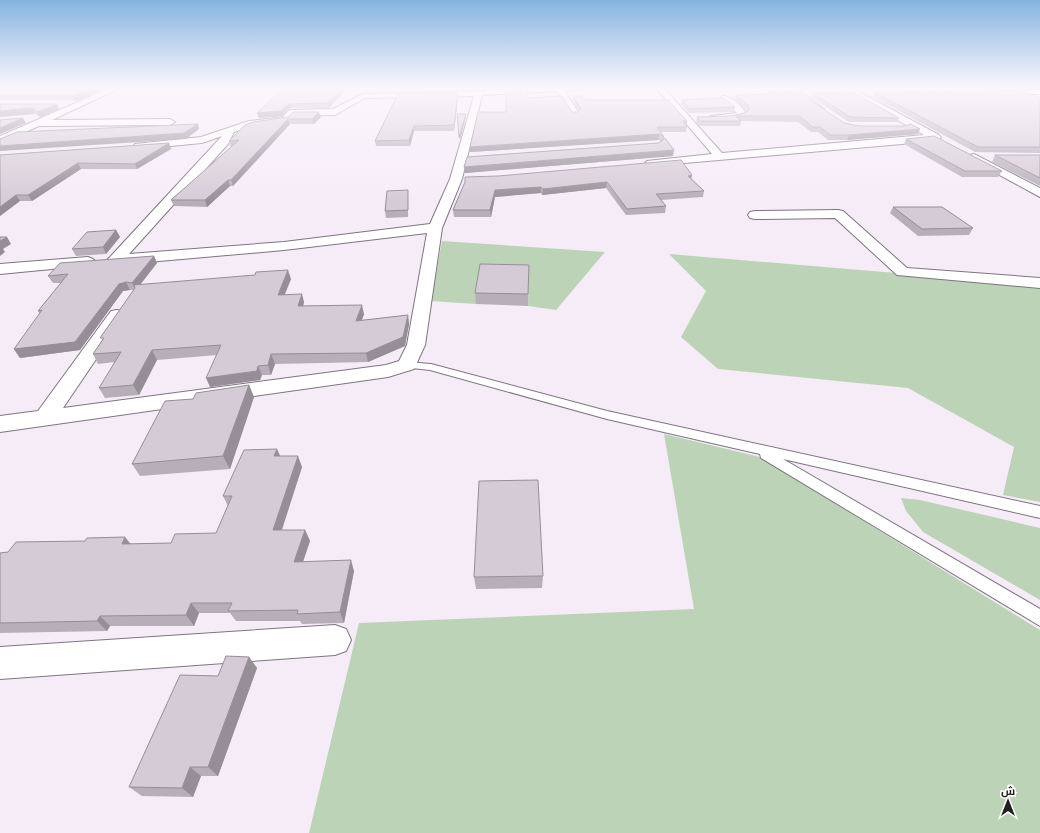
<svg xmlns="http://www.w3.org/2000/svg" width="1040" height="833" font-family="'Sofia Sans Condensed',Cairo,sans-serif">
  <style>
    .green { fill: #bcd3b8 }
    .lines { fill: none; stroke-linecap: round; stroke-linejoin: round }
    .lane-casing { stroke: #7e7580; stroke-width: 2 }
    .street-casing { stroke: #7e7580; stroke-width: 2 }
    .lane { fill: #fff; fill-rule: evenodd }
    .street { fill: #fff; fill-rule: evenodd }
    .wall { fill: #b7afb8 }
    .shaded-wall { fill: #958e96 }
    .building { fill: #d5cbd6; stroke: #958e96 }
  </style>
  <rect width="100%" height="100%" fill="#f6ecf8"/>
  <path class="green" d="M442,241L605,252L556,310L528,306L529,276L481,275L476,304L431,301Z
    M669,254L1040,285V502L1003,495L1014,447L908,388L718,369L681,337L706,291Z
    M664,434L760,457L1040,630V833H309L359,623L694,609Z
    M901,498L920,500L1040,528V600L923,532L906,511Z"/>
  <g class="lines">
    <g class="lane-casing">
      <path id="lane" d="M407,362L431,364L607,411L1040,506V518L783,459L1040,609V626L761,458L760,454L607,419L430,370L403,367L402,365Z"/>
    </g>
    <g class="street-casing">
      <path id="street" d="M112,87H122L52,120L170,119L175,122L170,125L39,126L0,143V136Z
        M547,87H585L581,89L564,90L579,113L578,115H572L557,91L482,95L462,179L442,228L425,345L414,369L388,377L0,432V416L38,411L111,311L117,310L123,311L126,315L63,408L386,365L399,361L407,345L427,233L284,250L125,264L111,262L108,259L111,256L222,136L202,143L139,149L134,146L135,144L201,137L249,121L283,117L288,111L291,110L333,109L363,94L479,91ZM474,96L450,179L430,224L284,242L129,254L228,144L234,132L251,127L289,121L294,116L335,115L365,98Z
        M655,87H663L722,153L924,135L842,89L841,87H850L939,135L941,138L936,141L651,166L647,165L645,163L647,161L712,154Z
        M785,87H794L824,109L823,111H817Z
        M989,90H1040V94H989Z
        M722,96C730,95 744,107 746,114C739,121 721,122 711,120L709,118L711,116L737,113L722,100L721,98Z
        M974,154L1040,188V197L970,159L969,157L970,155Z
        M838,210L843,211L907,268L1040,278V288L897,275L835,218L755,219L750,218L748,215L750,212L755,211Z
        M88,257L93,259L96,262L93,265L0,274V264Z
        M335,625L346,629L351,640L346,651L335,655L0,679V647Z"/>
    </g>
    <use href="#lane" class="lane"/>
    <use href="#street" class="street"/>
  </g>
  <path class="wall" d="M0,87H111L75,101L71,100H0Z
    M348,87L329,108H291L287,110L282,116L259,118L257,113Z
    M991,87H1040V88H997Z
    M768,92L844,123L859,126L918,134L847,140H828L818,132H811L798,122L741,121L740,126H700L696,122L697,117L730,116L744,113L747,111L746,110L734,99L735,95L768,94Z
    M874,92L1040,98V153L975,152L873,97Z
    M458,93V98L454,131H414L410,146H376L375,141Z
    M813,93L899,118L897,122H849L811,97Z
    M573,96L585,100L687,121L686,132H660L664,137V139L673,156L465,173L464,167L659,143L661,141L658,140L470,152L506,112L528,98L572,112H578L579,111L573,101Z
    M682,100L735,107L734,112L689,113L681,104Z
    M0,104H57L59,109L40,117L35,114Z
    M321,117L314,124H290L233,186H230L207,207L174,206L171,200L232,146H230L229,141L253,122Z
    M906,139L1002,171L998,177H962L904,144Z
    M169,143L171,149L137,169H81L32,201H20L0,216V155Z
    M995,155H1040V186L992,162Z
    M692,179L704,191L703,197L661,200L666,206L665,213L626,215L606,188L542,195L541,193L495,197L491,217H454L453,210L465,182Z
    M408,197V217L386,218L385,211Z
    M893,207L973,228L969,235L918,236L890,213Z
    M116,230L120,237L106,254L76,256L72,249Z
    M154,256L157,263L140,285L291,279L284,295L304,302L303,306L364,314L362,320L408,315L409,324L405,346L368,362L275,364L271,375H262L260,380L210,387L217,355L157,360L139,395L105,398L99,388L115,362L98,364L93,354L134,290H130L123,291L80,350L20,358L14,349L40,314L38,311L61,283H53L48,276Z
    M529,265L528,306L476,304L475,293Z
    M249,385L254,397L230,469L140,476L132,464L193,399Z
    M280,456L302,467L282,530H305L310,541L303,562L354,571L344,623L302,624L300,621H236L230,613H199L194,626H110L107,631L0,633V553L130,544L171,543L216,533L228,506L223,496Z
    M543,576L542,588L476,589L474,577Z
    M249,657L257,668L218,776H201L193,797L142,796L129,787L218,676Z"/>
  <path class="shaded-wall" d="M98,87H111L75,101L73,96Z
    M344,87H348L329,108L328,103Z
    M458,93V98L454,131V125Z
    M57,104L59,109L40,117L37,112Z
    M290,104L291,108L287,110L282,116L259,118L257,113Z
    M32,108L35,114L0,117V111Z
    M319,112L321,117L314,124L312,119Z
    M466,114V117L460,140L459,137Z
    M23,118L26,123L0,134V128Z
    M288,119L290,124L233,186L231,180Z
    M198,124L199,129L186,139L0,151V146Z
    M414,126V131L410,146L409,140Z
    M920,129L918,134L847,140L849,135Z
    M659,134L658,140L470,152V147Z
    M169,143L171,149L137,169L135,164Z
    M674,150L673,156L465,173L464,167Z
    M78,163L81,169L32,201L28,195Z
    M692,175L691,181L688,176Z
    M228,180L230,186L207,207L205,200Z
    M607,182L606,188L542,195L543,189Z
    M541,187V193L495,197L491,217L490,210L495,190Z
    M16,195L20,201L0,216V207Z
    M116,230L120,237L106,254L103,247Z
    M7,237L11,244L3,249L5,252L0,256V241Z
    M154,256L157,263L136,290L132,283Z
    M288,270L291,279L281,304L278,295Z
    M126,282L130,290L123,291L80,350L20,358L14,349L119,284Z
    M302,294L304,302L301,315L298,306Z
    M362,305L364,314L358,330L356,321Z
    M408,315L409,324L405,346L368,362L366,353Z
    M152,350L157,360L139,395L133,385Z
    M271,354L275,364L271,375L268,365Z
    M258,366L262,375L260,380L210,387L206,378Z
    M249,385L254,397L230,469L223,456Z
    M277,449L282,460L274,456Z
    M298,456L302,467L278,541L273,530Z
    M305,530L310,541L299,573L294,562Z
    M125,537L134,548L122,544Z
    M351,560L354,571L344,623L340,612Z
    M191,603L199,613L194,626L186,615Z
    M100,616L110,626L107,631L97,621Z
    M249,657L257,668L218,776L208,767Z
    M190,767L201,776L193,797L182,788Z"/>
  <path class="building" d="M0,87H98L73,96L69,95L0,96Z
    M285,87H344L328,103L290,104L286,106L281,111L257,113Z
    M527,90L528,98L562,96L572,112H578L581,109L573,96H581L585,100H668L687,121H683L687,127H657L664,137L659,134L470,147L478,112H506V91Z
    M1020,91L1040,98V147H978L874,92Z
    M768,92H798L844,123L859,126H905L911,124L920,129L849,135H830L820,127H813L799,116H736L741,121H701L697,117L730,116L744,113L749,110L748,105L735,95L770,94Z
    M458,93L454,125L414,126L409,140L375,141L398,94Z
    M813,93H854L899,118L850,117Z
    M723,98L735,107L690,109L682,100Z
    M0,104H57L37,112L32,108L0,111Z
    M293,112H319L312,119H288L231,180H228L205,200H171L239,140L229,141L245,125L253,122L288,117Z
    M457,114H466L459,137Z
    M23,118L0,128V120Z
    M198,124L184,133L0,146V139L17,132Z
    M934,136L1002,171H965L906,139Z
    M665,138L674,150L464,167L467,157L659,143Z
    M169,143L135,164L78,163L28,195H16L0,207V155Z
    M995,155H1040V178Z
    M681,160L692,175L688,176L704,191L656,194L666,206L627,209L607,182L543,189L541,187L495,190L490,210H453L465,182V177L498,176Z
    M408,190V210L385,211L387,191Z
    M893,207H942L973,228L922,229Z
    M116,230L103,247L72,249L87,232Z
    M0,237H7L0,241Z
    M154,256L132,283L126,282L119,284L75,342L14,349L42,310L38,311L68,274L48,276L60,263Z
    M480,264L529,265L528,294L475,293Z
    M288,270L278,295L302,294L298,306L362,305L356,321L408,315L403,337L366,353L271,354L268,365L258,366L257,371L206,378L221,345L152,350L133,385L99,388L121,352L93,354L104,338H100L135,288L134,285L255,275L256,272Z
    M249,385L223,456L132,464L165,401L193,399L196,393Z
    M277,449L274,456H298L273,530H305L294,562L351,560L340,612L297,614L298,610L228,611L232,603H191L186,615L100,616L97,621L0,623V553L8,552L16,542L85,541L87,538L125,537L122,544L171,543L175,534L216,533L232,496H223L244,450Z
    M538,480L543,576L474,577L479,481Z
    M226,656L249,657L208,767H190L182,788L129,787L180,675L218,676Z"/>
  <linearGradient id="sky" x2="0" y2="1"><stop stop-color="#85b4e0"/><stop offset="0.43" stop-color="#fbf6fc"/><stop offset="1" stop-color="#fbf6fc" stop-opacity="0"/></linearGradient>
  <rect width="1040" height="203" fill="url(#sky)"/>
  <g transform="translate(1008 801)" stroke="#ffffff" stroke-width="3" paint-order="stroke">
  <path d="M0-3L7 15L0 10L-7 15Z" fill="#211d21"/>
  <text y="-6" font-size="11" font-weight="bold" text-anchor="middle" fill="#211d21">ش</text>
  </g>
</svg>
